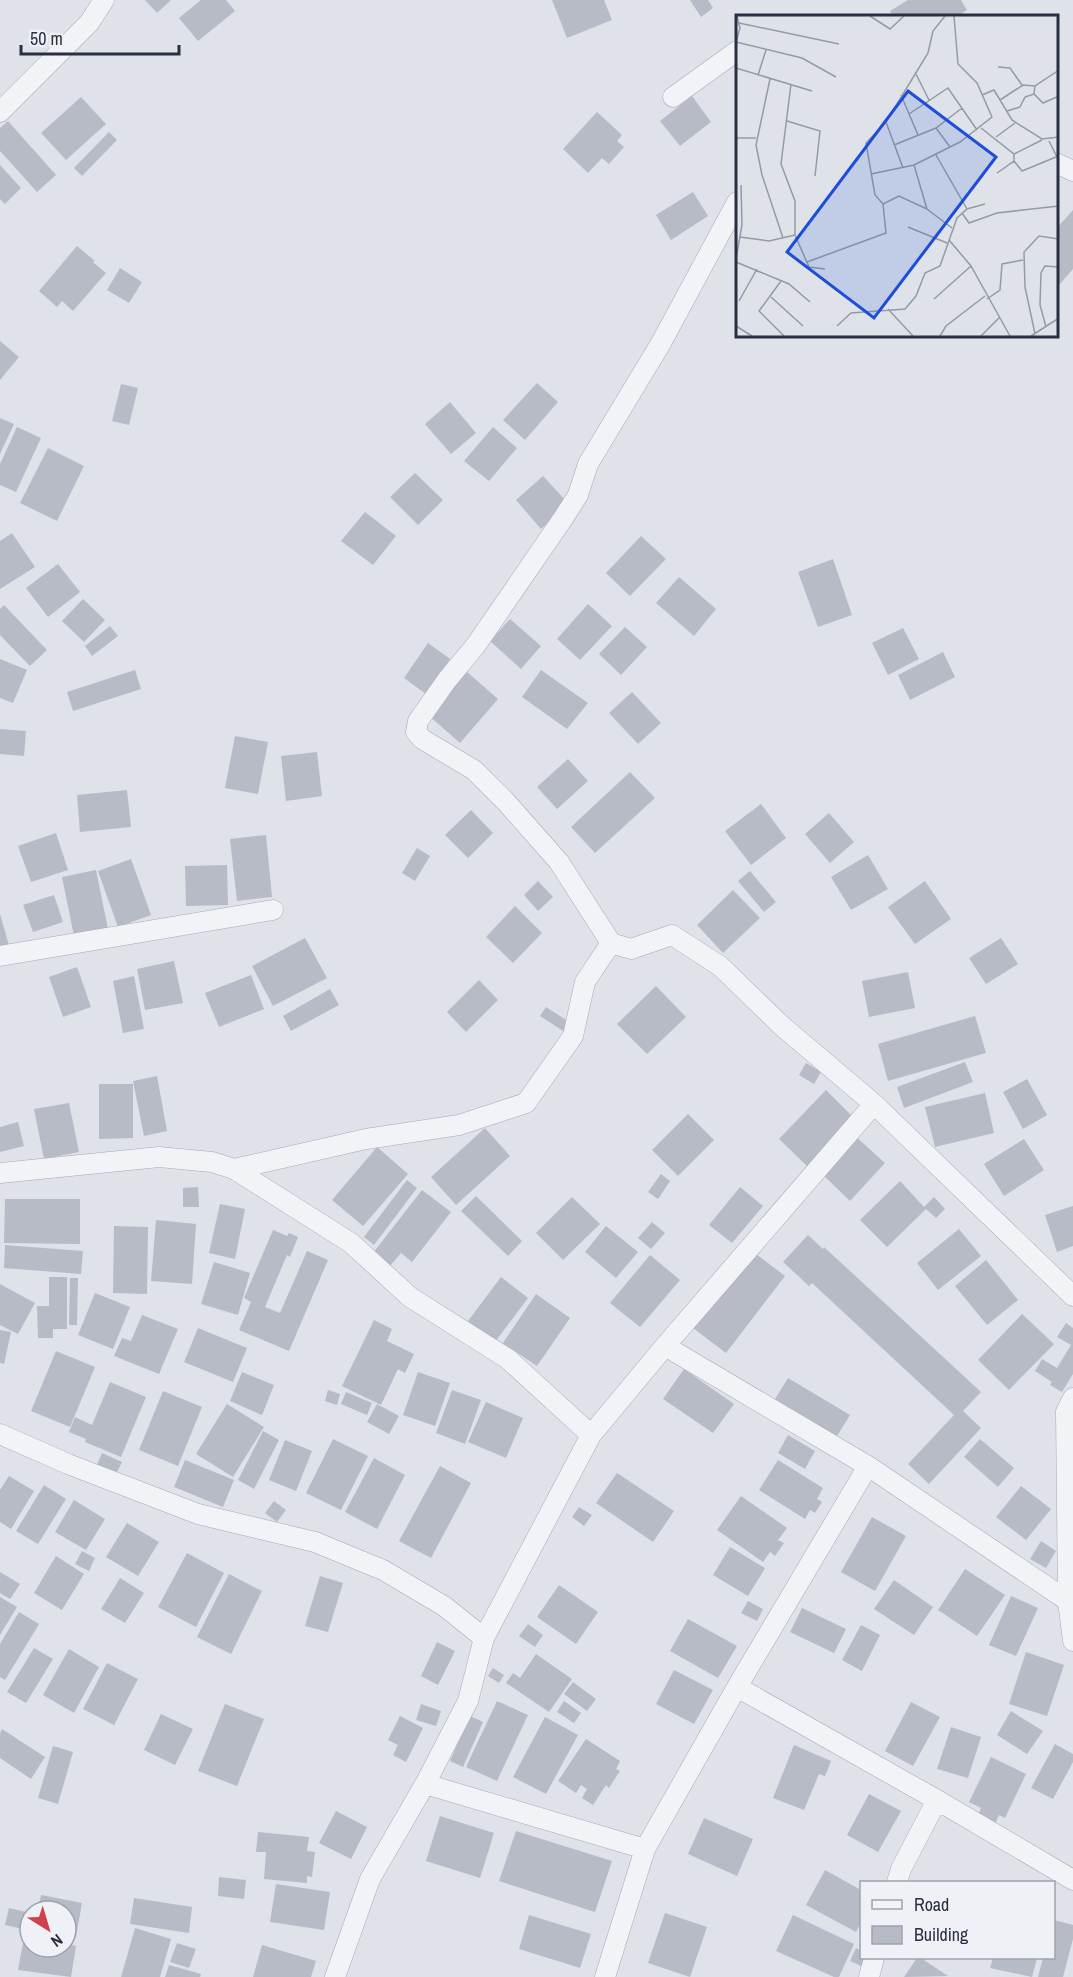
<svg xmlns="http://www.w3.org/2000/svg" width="1073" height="1977" font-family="'Archivo Narrow',sans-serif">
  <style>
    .building { fill: #b6bbc6 }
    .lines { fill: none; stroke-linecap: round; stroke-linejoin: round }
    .street-casing { stroke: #a4a9b3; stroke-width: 21 }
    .street { stroke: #f2f3f7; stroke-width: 20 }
    .inset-road { fill: none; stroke: #959aa5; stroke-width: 1.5 }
    .view { fill: #1d4ed8; fill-opacity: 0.15; stroke: #1d4ed8; stroke-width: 3 }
    .inset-edge { fill: none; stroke: #272f40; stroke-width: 3 }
  </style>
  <rect width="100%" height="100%" fill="#dfe2e9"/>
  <path class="building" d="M145,0H171L157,13Z
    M201,0H226L235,11L198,41L179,18Z
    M552,0H604L612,20L567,38Z
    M690,0H708L713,8L701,17Z
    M908,0H961L967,10L957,16H893L890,11Z
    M692,96L711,122L680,146L660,121Z
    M81,97L106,124L66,160L41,133Z
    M597,112L622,135L617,141L624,147L609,164L602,158L588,173L563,149Z
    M8,121L56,175L37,192L0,151V128Z
    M109,132L117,140L82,176L74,168Z
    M0,165L21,188L5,204L0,199Z
    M693,192L708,216L671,240L656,215Z
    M1073,210V269L1059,285L1056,282V229Z
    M77,246L95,261L93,262L106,273L73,311L62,301L57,307L39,291Z
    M120,268L142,282L129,303L107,290Z
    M0,341L19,357L0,380Z
    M537,383L558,402L525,440L503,420Z
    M121,384L138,388L129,425L112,421Z
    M450,402L476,433L451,454L425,424Z
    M0,418L14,424L0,454Z
    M17,427L41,438L16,492L0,485V464Z
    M493,427L517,448L489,481L464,461Z
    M48,448L84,466L57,521L20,503Z
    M415,473L443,500L418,525L390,497Z
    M543,476L569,504L541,529L516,500Z
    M365,512L396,536L373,565L341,541Z
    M12,533L35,567L0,589V541Z
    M641,536L666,559L630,596L606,573Z
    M833,559L852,615L818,627L798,572Z
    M58,564L80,592L48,617L26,588Z
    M679,577L716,609L694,636L656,603Z
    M83,599L105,620L84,642L62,621Z
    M588,604L612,626L580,660L557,639Z
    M4,605L47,650L30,666L0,635V609Z
    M510,619L541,646L521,669L490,641Z
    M110,626L118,636L92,656L85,646Z
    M625,627L647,647L621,675L599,654Z
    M903,628L919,659L888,675L872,643Z
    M428,643L450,659L426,694L404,678Z
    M943,652L955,677L910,700L898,675Z
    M0,659L27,670L13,703L0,698Z
    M135,670L141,689L73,711L67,692Z
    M541,670L588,703L567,729L522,697Z
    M466,671L498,699L460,743L428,715Z
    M632,692L661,723L638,744L609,713Z
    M0,729L26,731L24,756L0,754Z
    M235,736L268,742L258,794L225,788Z
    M317,752L322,796L286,801L281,756Z
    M568,759L588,781L557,809L537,787Z
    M630,772L655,798L595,853L571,827Z
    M127,790L131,827L80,832L77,795Z
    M761,804L786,838L751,865L725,831Z
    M471,810L493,833L468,858L445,835Z
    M829,813L854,842L830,863L805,834Z
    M56,833L68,870L31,882L18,846Z
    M266,835L272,897L237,901L230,839Z
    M417,848L430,856L415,881L402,873Z
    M868,855L888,889L851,910L831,877Z
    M131,859L151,915L118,927L98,871Z
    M227,865L228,905L186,906L185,866Z
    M96,870L108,929L74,936L62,877Z
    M750,871L776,902L764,912L738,881Z
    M538,881L553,897L538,911L524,895Z
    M925,881L951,919L915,944L888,907Z
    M733,890L760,918L723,953L697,925Z
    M54,895L63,922L33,932L23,905Z
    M515,906L542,933L513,963L486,937Z
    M0,914L10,949L0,951Z
    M305,938L327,978L273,1006L252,966Z
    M1001,938L1018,964L986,984L969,958Z
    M174,961L183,1003L145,1010L137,969Z
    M77,967L91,1007L63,1017L49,977Z
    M908,972L915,1008L869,1017L862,981Z
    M251,975L264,1009L219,1027L205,993Z
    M134,976L144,1029L123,1033L113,981Z
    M479,980L498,1000L466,1032L447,1012Z
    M656,986L686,1017L647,1054L617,1024Z
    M330,989L339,1005L291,1031L283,1016Z
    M546,1007L574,1025L568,1034L540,1016Z
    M975,1016L986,1053L888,1081L878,1044Z
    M965,1062L973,1082L904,1108L897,1087Z
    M806,1063L821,1072L814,1084L799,1075Z
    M157,1076L167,1131L144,1136L133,1081Z
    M1027,1079L1047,1115L1023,1129L1003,1092Z
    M99,1084H133V1138L99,1139Z
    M826,1090L854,1118L807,1166L779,1139Z
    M985,1093L994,1133L935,1147L925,1107Z
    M69,1103L79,1152L44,1159L34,1109Z
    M688,1114L714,1140L678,1176L652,1150Z
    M18,1122L24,1146L0,1152V1127Z
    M485,1128L510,1156L456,1205L431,1177Z
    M854,1135L885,1163L850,1201L820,1172Z
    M1024,1139L1044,1170L1004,1196L984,1164Z
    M377,1147L408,1174L363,1226L332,1200Z
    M661,1174L670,1181L658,1199L648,1192Z
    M407,1180L417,1188L374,1245L364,1237Z
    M900,1181L924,1207L934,1197L945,1209L936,1218L926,1209L887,1247L860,1220Z
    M198,1187L199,1207H183V1188Z
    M740,1187L763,1206L732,1243L709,1225Z
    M422,1190L451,1212L412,1262L401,1253L390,1266L373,1253Z
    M476,1196L522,1241L508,1256L461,1211Z
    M572,1197L600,1224L563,1260L536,1233Z
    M5,1199H80V1244L4,1243Z
    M220,1204L245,1209L235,1259L209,1253Z
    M1073,1206V1246L1057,1252L1045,1215Z
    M156,1220L196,1224L192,1284L151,1281Z
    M652,1222L665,1233L651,1249L638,1238Z
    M114,1226L148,1227L147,1294L113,1293Z
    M606,1226L638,1252L616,1278L585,1252Z
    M959,1229L981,1256L938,1290L917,1263Z
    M273,1230L287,1236L289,1233L298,1237L290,1257L287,1255L265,1307L280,1313L307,1251L328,1260L289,1351L239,1330L251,1302L244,1298Z
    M808,1235L823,1249L824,1247L981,1392L963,1411L981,1428L929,1484L908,1464L954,1415L812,1283L809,1286L783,1262Z
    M5,1245L83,1251L81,1274L4,1268Z
    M752,1251L785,1276L726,1353L693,1328Z
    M650,1255L680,1280L640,1327L610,1303Z
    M986,1260L1018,1300L987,1325L955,1286Z
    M214,1262L250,1273L238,1315L201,1304Z
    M49,1277H67V1329H53V1338H38L37,1306H49Z
    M501,1277L528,1298L495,1342L468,1321Z
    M70,1278H78L77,1325H69Z
    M0,1284L35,1303L18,1334L0,1325Z
    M95,1293L130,1307L113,1349L78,1335Z
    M536,1294L570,1318L537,1366L503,1343Z
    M1022,1314L1054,1344L1009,1390L978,1360Z
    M142,1315L178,1329L159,1374L114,1356L122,1338L131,1341Z
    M374,1320L392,1329L387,1341L414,1354L405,1373L398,1369L381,1405L342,1386Z
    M1066,1323L1073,1328V1374L1062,1392L1050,1385L1052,1382L1035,1371L1042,1359L1057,1368L1071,1345L1057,1337Z
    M198,1328L247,1348L233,1382L184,1362Z
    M0,1330L11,1332L4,1364L0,1363Z
    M56,1351L95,1367L70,1427L31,1411Z
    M684,1369L734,1404L713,1433L663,1399Z
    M242,1372L274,1385L262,1415L230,1401Z
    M418,1372L450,1383L435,1426L403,1415Z
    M788,1378L850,1415L834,1441L772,1404Z
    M110,1382L146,1397L121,1457L85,1442L86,1439L69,1432L75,1417L92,1425Z
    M328,1390L340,1394L337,1405L325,1401Z
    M452,1390L481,1400L465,1444L436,1433Z
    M163,1391L202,1407L178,1466L139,1450Z
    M346,1392L372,1403L367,1415L341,1404Z
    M486,1402L523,1418L506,1458L468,1442Z
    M227,1404L264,1427L233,1477L196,1454Z
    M377,1404L399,1416L389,1434L367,1422Z
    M263,1431L279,1440L254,1489L238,1480Z
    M788,1435L815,1451L805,1469L778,1453Z
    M333,1439L368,1456L341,1510L306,1493Z
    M980,1439L1014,1468L998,1487L964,1457Z
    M285,1440L312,1451L296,1491L269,1480Z
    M102,1453L122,1462L115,1476L96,1467Z
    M374,1458L405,1475L377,1529L345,1512Z
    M185,1460L234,1480L223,1507L174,1487Z
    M778,1460L823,1488L817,1499L822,1502L815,1513L810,1510L805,1519L759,1490Z
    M440,1466L471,1483L431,1558L399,1541Z
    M617,1473L674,1511L653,1542L596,1503Z
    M9,1476L34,1491L11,1529L0,1522V1490Z
    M44,1485L66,1499L38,1544L16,1531Z
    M1021,1486L1051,1509L1026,1540L996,1517Z
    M741,1496L787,1528L778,1540L784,1543L775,1556L770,1552L763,1562L717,1530Z
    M74,1500L105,1519L86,1550L55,1532Z
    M274,1501L286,1510L277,1522L265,1513Z
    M579,1507L592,1515L584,1526L572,1517Z
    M872,1517L906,1536L875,1591L841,1572Z
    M127,1523L159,1542L138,1576L106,1557Z
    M1041,1541L1056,1551L1046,1568L1030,1559Z
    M730,1547L765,1568L748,1596L713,1575Z
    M82,1551L95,1558L89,1571L75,1564Z
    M187,1553L224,1573L196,1627L158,1607Z
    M56,1556L84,1574L62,1610L34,1593Z
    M965,1569L1005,1595L977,1636L938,1610Z
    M0,1572L20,1584L10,1599L0,1593Z
    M229,1574L262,1591L231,1654L197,1637Z
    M320,1576L343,1583L328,1632L305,1626Z
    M120,1578L144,1593L125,1623L101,1609Z
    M894,1580L933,1607L914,1635L874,1609Z
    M559,1585L598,1612L576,1644L537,1617Z
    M1011,1596L1038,1608L1016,1656L989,1645Z
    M0,1597L17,1607L0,1635Z
    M748,1601L763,1609L757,1621L741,1613Z
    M802,1608L846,1629L834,1653L790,1632Z
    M19,1612L39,1624L5,1680L0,1677V1644Z
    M688,1619L737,1646L718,1678L670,1651Z
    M528,1624L543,1635L535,1647L519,1636Z
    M861,1625L880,1635L862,1671L842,1660Z
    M437,1642L455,1651L438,1685L421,1676Z
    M34,1648L53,1659L26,1703L7,1692Z
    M69,1649L99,1667L74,1713L43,1695Z
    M1026,1652L1064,1665L1047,1716L1009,1704Z
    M536,1654L572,1679L549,1712L506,1683L513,1673L520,1678Z
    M107,1663L138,1679L114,1725L83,1709Z
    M493,1668L504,1675L499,1683L488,1676Z
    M674,1670L713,1690L694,1724L656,1704Z
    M573,1682L596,1699L587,1711L564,1694Z
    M497,1701L528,1715L497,1781L466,1767Z
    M564,1701L581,1713L574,1723L557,1712Z
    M911,1702L940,1717L913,1766L885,1751Z
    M225,1704L264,1719L237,1786L198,1771Z
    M421,1704L441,1711L436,1726L416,1720Z
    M1011,1711L1043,1731L1027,1754L997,1735Z
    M161,1714L193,1729L175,1765L144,1750Z
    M400,1716L423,1728L406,1762L393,1755L398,1745L388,1740Z
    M470,1716L483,1722L463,1767L450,1761Z
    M545,1717L578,1735L546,1794L513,1777Z
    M951,1727L981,1737L968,1778L937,1769Z
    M2,1729L45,1757L31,1779L0,1758V1733Z
    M586,1739L620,1761L616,1769L620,1771L609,1788L606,1785L593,1805L582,1798L587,1789L581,1785L576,1793L558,1781Z
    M1055,1744L1073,1754V1762L1053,1799L1031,1788Z
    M794,1745L831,1761L825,1776L819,1774L804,1810L773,1798Z
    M53,1746L73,1752L58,1804L38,1798Z
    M991,1757L1026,1774L1005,1818L999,1815L995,1824L978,1815L981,1808L969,1802Z
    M869,1794L901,1811L878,1852L847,1835Z
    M336,1811L367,1827L351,1859L319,1843Z
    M440,1816L494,1833L480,1878L426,1861Z
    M704,1818L753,1839L737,1876L688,1854Z
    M516,1831L612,1861L595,1912L499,1881Z
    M258,1832L309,1837L307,1851L315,1852L312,1877L307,1876V1883L264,1879L266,1852H256Z
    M825,1870L861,1890V1922L856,1932L806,1905Z
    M219,1877L246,1880L244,1899L218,1896Z
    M276,1884L330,1892L324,1930L270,1922Z
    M41,1895L82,1903L76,1937L66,1935V1911H38Z
    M134,1898L192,1907L189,1933L130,1924Z
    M9,1908L30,1913L28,1930L5,1925Z
    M665,1913L707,1927L690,1977L648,1963Z
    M529,1915L591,1934L580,1968L519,1949Z
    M793,1915L854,1944L839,1977H834L776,1951Z
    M1054,1920L1073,1925V1939L1063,1977H1038L1043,1958H1054Z
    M135,1928L171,1939L160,1977H121Z
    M24,1937L30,1938V1947H66V1944L76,1946L71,1977L18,1970Z
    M177,1943L196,1949L189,1968L170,1962Z
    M262,1945L316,1961L311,1977H253Z
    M856,1948L861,1951V1958H873L868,1969L850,1961Z
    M917,1958H921L948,1976L904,1977Z
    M993,1958H1037L1032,1977L990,1968Z
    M169,1965L201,1974L200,1977H165Z"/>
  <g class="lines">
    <g class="street-casing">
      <path id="street" d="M673,97L737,51
        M0,112L89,23L104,0
        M1056,163L1073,171
        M737,202L661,343L588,464L578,495L564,517L476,645L447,680L418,721L416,732L422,739L474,770L507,803L559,862L611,943L631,949L672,935L720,966L782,1026L874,1104L1073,1296
        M0,956L273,910
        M234,1169L366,1139L459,1125L526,1103L573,1036L585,982L611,943
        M0,1173L159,1157L212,1162L234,1169L351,1243L410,1297L508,1359L591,1435
        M665,1346L868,1466L1068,1601
        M1073,1398L1066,1412L1068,1601L1073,1641
        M0,1434L68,1464L198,1514L315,1542L383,1570L444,1606L484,1638
        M737,1687L937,1800L1073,1880
        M425,1784L645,1849
        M897,1882L901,1869L937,1800
        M335,1977L370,1879L425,1784L468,1701L484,1638L591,1435L665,1346L874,1104
        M605,1977L645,1849L737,1687L868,1466
        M869,1977L874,1958"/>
    </g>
    <use href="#street" class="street"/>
  </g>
  <g transform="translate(736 15)">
    <rect width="322" height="322" fill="#dfe2e9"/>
    <path class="inset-road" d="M134,1L154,14L168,1M3,8L103,29M0,27L66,43L100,62M0,27L4,13L1,1M262,52L274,53L286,70M0,53L76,76M179,57L193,85M22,60L30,35M34,64L20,130L26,160L47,223M55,69L45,149L59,186V220L73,252L89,254M298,79L299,71L323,55M298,79L307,88L323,81M165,80L182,120M246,80L258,75L276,105L306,124L323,122M264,85L287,70L299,71M271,96L284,92L289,82L298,79M173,99L212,73L241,115M51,106L84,116L79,161M150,107L167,153M200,113L214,132M245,113L278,139L306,125M260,122L279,108M0,123H20M313,126L323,146M158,130L200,113L226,93M200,140L231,194M278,146L286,156L320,142M178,150L191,194L216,213M261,158L278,146V139M135,159L178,150L224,127L256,102L241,68L222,49L218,1M147,189L163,181L191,194M226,198L233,208L261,198L323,191M172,212L211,228M4,222L33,226L59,220M213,225L235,251L274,321M0,244L6,210L5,170M0,247L53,269L74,287M71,247L150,218L147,189L139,180L130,128L150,107L192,38L197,16L209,1M45,266L23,296L48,321M35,282L67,311M198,284L235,251M251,284L264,275L266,249L287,245M3,286L21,254M152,294L177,321M0,311L16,321M101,311L115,298L169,294L180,281L189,258L204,251L221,203L231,194L249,189M310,312L304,290L305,258L309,251L323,252M299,319L289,272L288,237L303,221L323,224M204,321L210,311L249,281M245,321L264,302M295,321L323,303"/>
    <path class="view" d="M172,76L260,142L138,303L51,237Z"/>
    <rect width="322" height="322" class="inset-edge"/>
  </g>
  <rect x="860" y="1881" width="195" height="78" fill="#eff1f6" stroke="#9fa3ad" stroke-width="1.5"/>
  <rect x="872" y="1900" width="30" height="9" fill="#f2f3f7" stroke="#9fa3ad" stroke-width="1.5"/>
  <text x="914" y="1911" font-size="18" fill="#272f40">Road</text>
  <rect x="872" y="1926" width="30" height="18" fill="#b6bbc6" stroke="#9fa3ad" stroke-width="1.5"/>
  <text x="914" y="1941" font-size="18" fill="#272f40">Building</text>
  <g transform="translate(48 1929) rotate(143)"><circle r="28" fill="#eff1f6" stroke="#9fa3ad" stroke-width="1.5"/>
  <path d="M0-4.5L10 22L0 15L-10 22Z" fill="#d1404e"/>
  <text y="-9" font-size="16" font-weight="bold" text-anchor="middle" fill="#272f40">N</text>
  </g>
  <path d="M21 45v9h158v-9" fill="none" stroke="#272f40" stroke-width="3"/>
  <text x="30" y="45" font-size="18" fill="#272f40" stroke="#eff1f6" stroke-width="4.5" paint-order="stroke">50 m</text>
</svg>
